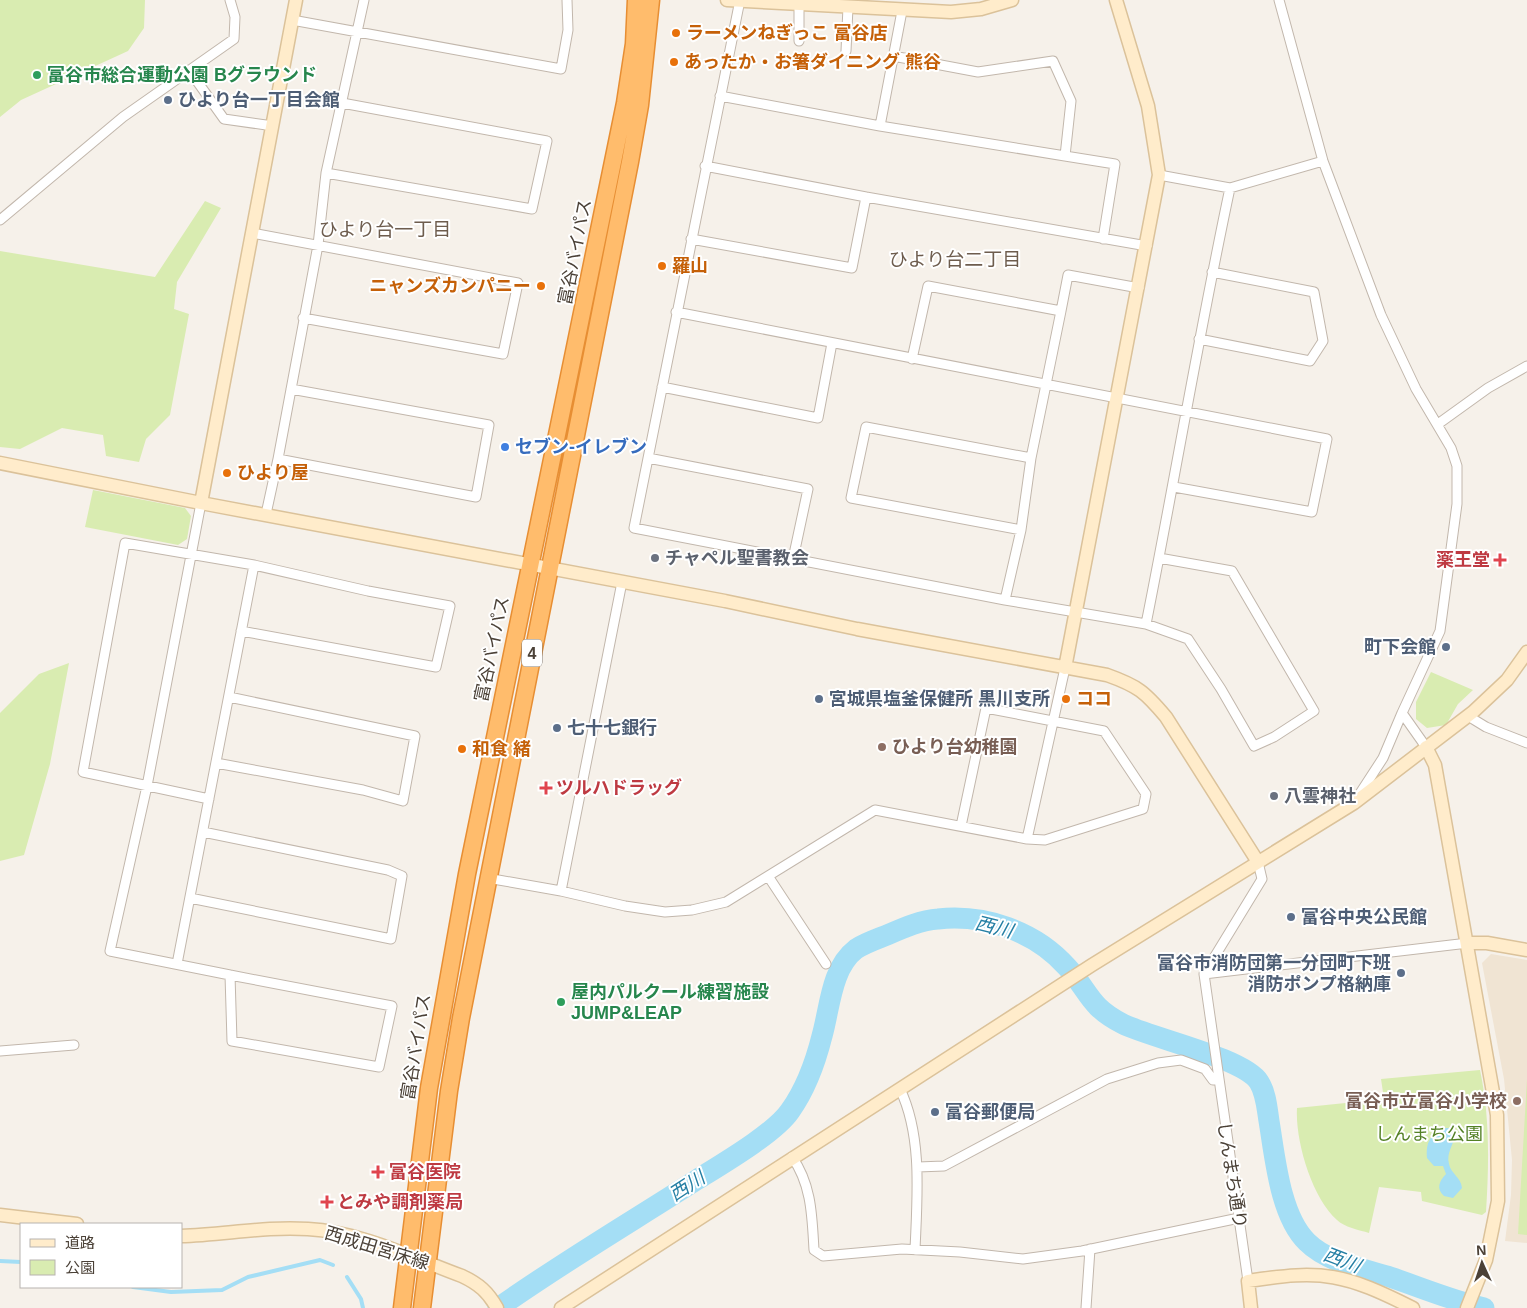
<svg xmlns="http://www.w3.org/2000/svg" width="1527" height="1308" font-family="Arial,'Noto Sans JP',sans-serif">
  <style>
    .education { fill: #f0e4d3 }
    .green { fill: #d9ecb1 }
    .water { fill: #a4def5 }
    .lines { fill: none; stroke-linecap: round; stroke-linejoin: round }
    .stream { stroke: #a4def5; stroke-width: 4 }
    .river { stroke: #a4def5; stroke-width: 21 }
    .street-casing { stroke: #c2b7ac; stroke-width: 11 }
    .secondary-casing { stroke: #dbc29a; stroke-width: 15 }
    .highway-casing { stroke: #e78e33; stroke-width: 19 }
    .street { stroke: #fff; stroke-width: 9 }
    .secondary { stroke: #ffeccb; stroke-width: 12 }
    .highway { stroke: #ffbc6c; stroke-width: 16 }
    .food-dot { fill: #e8710a; stroke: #fff; stroke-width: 2 }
    .leisure-dot { fill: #2e9e5b; stroke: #fff; stroke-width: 2 }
    .service-dot { fill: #5c6f8a; stroke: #fff; stroke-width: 2 }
    .shop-dot { fill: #3f7fe0; stroke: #fff; stroke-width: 2 }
    .worship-dot { fill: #6b7280; stroke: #fff; stroke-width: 2 }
    .health-dot { fill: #e0444e; stroke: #fff; stroke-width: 2 }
    .education-dot { fill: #8d6e63; stroke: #fff; stroke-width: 2 }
    .labels { text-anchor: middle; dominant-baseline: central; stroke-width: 4; stroke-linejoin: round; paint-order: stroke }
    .shield { fill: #fff; stroke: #817a73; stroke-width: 1 }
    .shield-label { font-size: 16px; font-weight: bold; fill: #4b4137 }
    .food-label { font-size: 18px; font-weight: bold; fill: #c56008; stroke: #fff; text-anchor: start }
    .leisure-label { font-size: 18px; font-weight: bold; fill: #27864d; stroke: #fff; text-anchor: start }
    .service-label { font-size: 18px; font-weight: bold; fill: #4e5e75; stroke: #fff; text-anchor: start }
    .street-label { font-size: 18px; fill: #4b4137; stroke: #fff }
    .shop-label { font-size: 18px; font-weight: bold; fill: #366cbe; stroke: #fff; text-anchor: start }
    .worship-label { font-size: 18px; font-weight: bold; fill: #5b616d; stroke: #fff; text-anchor: start }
    .health-label { font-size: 18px; font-weight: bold; fill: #be3a42; stroke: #fff; text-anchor: start }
    .education-label { font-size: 18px; font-weight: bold; fill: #785e54; stroke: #fff; text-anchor: start }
    .park-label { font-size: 18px; fill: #548126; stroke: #fff }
    .neighbourhood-label { font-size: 19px; fill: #6e5d4e; stroke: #fff }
    .water-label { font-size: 19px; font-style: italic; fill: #257fa4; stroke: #fff }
  </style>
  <rect width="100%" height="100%" fill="#f6f1ea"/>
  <path class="education" d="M1491,954L1527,960V1243L1505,1241L1511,1195L1512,1160L1504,1079L1482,963Z"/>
  <path class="green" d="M0,0H145L144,28L128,51L21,100L0,117Z
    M205,201L221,208L177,282L174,309L189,314L170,415L146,439L139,462L106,456L103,435L62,428L20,449L0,447V251L155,277Z
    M93,490L185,508L191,516L187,539L178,545L85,527Z
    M69,663L50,764L24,855L0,861V713L39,674Z
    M1431,672L1473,690L1458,704L1446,725L1427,728L1416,719V702Z
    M1480,1070C1490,1117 1489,1164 1486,1212L1482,1215L1422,1201L1421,1192L1379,1187L1369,1233C1359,1230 1344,1227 1337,1220C1312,1198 1295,1141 1297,1108L1384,1099L1381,1079Z
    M1527,1079V1235L1518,1234Z"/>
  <path class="water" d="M1443,1128H1450L1455,1134C1454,1145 1446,1152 1449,1164C1451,1174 1461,1177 1462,1188L1453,1198L1444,1196C1436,1189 1439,1181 1446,1174L1443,1166H1434L1427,1158C1426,1143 1429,1136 1443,1128Z"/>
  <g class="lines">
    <path class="stream" d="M0,1261L21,1262
      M347,1277L361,1299L363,1308
      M133,1287L171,1292L222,1290L248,1277L320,1260L333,1265"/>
    <path class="river" d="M498,1308C563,1262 631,1222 698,1179C722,1164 775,1133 790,1111C805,1090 816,1060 822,1036C830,1008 831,968 856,949C865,943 877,939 887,935C903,928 921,920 938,919C985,914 1035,931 1067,967C1090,992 1088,1006 1123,1024C1151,1038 1244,1058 1259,1082C1266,1093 1267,1108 1269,1121C1275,1157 1280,1216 1307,1242C1327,1262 1361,1268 1387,1276C1420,1287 1450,1300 1484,1308"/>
    <g class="street-casing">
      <path id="street" d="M740,0L634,528L1005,600L1146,624L1188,639L1221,689L1254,746L1274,737L1314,711L1232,571L1159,558
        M1279,0L1323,161L1381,315L1416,389L1451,448L1457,466V504L1440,631L1402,713L1426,747
        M292,20L561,69L568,30L567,0
        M799,41V4
        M846,51L848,7
        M189,70L224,119L273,126
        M720,96L880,126L902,11
        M880,126L1065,156L1071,101L1053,61L978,72L893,56
        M1065,156L1115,164L1103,239
        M326,173L532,209L547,141L342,103
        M1159,175L1230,188L1323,161
        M866,197L1147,246
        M0,220L123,117L234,39L235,17L230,0
        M252,233L518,283L503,354L303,318
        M691,239L852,268L866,197L705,166
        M1061,311L1068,275L1139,288
        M676,312L1327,439L1312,512L1174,487
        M1199,339L1310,361L1323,341L1314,292L1212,272
        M912,359L928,286L1061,311L1031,458L1021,530L1005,600
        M662,387L818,418L832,343
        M291,389L489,425L476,497L278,459L318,245L326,173L364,0
        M1438,424L1488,388L1527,366
        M648,458L808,489L793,559
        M201,503L147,786L110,951L230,975
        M266,514L278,459
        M1021,530L851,498L866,427L1031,458
        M1146,624C1175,479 1199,333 1230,188
        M1468,716L1486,727L1527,743
        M216,763L363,790L403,801L415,736L229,697
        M1357,798L1383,758L1402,713
        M209,799L83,772L125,543L254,565L368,591L450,606L436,667L241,631
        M961,826L986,708L1104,731L1146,794L1143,809L1045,840L1027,839
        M768,876L826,964
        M487,878L561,891L625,906L665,912L692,910L726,902L875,810L1027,839L1065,668
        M561,891L622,582
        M190,898L391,939L402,876L388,870L203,832
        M177,964L254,565
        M1204,974L1468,943
        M230,975L392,1006L379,1067L232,1041Z
        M0,1051L74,1045
        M900,1089C923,1137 917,1199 915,1250
        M792,1157C812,1185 812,1217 814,1250L823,1256L902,1249L960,1252L1023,1259L1082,1251L1239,1218
        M918,1167L944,1166L1107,1079L1158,1063L1181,1060L1205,1069L1213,1080H1218
        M1248,1281L1204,974L1262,879L1258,862
        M1086,1308L1090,1249"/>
    </g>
    <g class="secondary-casing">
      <path id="secondary" d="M727,0L951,12L981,9L1012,0
        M0,463L201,503L725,601L857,629L1107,675C1138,686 1145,692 1166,717L1258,862
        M201,503L296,0
        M1065,668L1159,175L1148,106L1116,0
        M1426,747L1435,765L1497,1115L1498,1201L1486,1260L1467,1308
        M1468,943H1487L1527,950
        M0,1215L77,1224
        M181,1236C223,1235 266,1226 308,1229C361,1232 413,1258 462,1276C479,1284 488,1292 497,1308
        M561,1308L1092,965L1354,803L1473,712L1507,680L1527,652
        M1251,1308L1248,1281C1324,1269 1345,1274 1413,1308"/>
    </g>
    <g class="highway-casing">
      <path id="highway" d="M402,1308L429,1088L467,874L625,103L634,44L636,0
        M422,1308L449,1091L461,1018L630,162L640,105L651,0"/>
    </g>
    <use href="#street" class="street"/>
    <use href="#secondary" class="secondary"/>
    <use href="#highway" class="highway"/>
  </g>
  <g class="food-dot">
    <circle cx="676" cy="33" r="5"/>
    <circle cx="674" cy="62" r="5"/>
    <circle cx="662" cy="266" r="5"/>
    <circle cx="541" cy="286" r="5"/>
    <circle cx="227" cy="473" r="5"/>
    <circle cx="1066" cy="699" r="5"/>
    <circle cx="462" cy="749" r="5"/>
  </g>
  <g class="leisure-dot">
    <circle cx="37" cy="75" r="5"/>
    <circle cx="561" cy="1002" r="5"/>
  </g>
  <g class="service-dot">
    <circle cx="168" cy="100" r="5"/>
    <circle cx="1446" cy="647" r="5"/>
    <circle cx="819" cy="699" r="5"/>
    <circle cx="557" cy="728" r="5"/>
    <circle cx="1291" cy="917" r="5"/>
    <circle cx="1401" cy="973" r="5"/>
    <circle cx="935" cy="1112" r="5"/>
  </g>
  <circle class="shop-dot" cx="505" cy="447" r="5"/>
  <g class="worship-dot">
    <circle cx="655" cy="558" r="5"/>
    <circle cx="1274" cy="796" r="5"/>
  </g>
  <g class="health-dot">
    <path d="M1497.5 552.5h5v5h5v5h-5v5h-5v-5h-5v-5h5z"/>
    <path d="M543.5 780.5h5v5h5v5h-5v5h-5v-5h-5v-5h5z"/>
    <path d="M375.5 1164.5h5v5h5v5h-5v5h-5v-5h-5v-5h5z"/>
    <path d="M324.5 1194.5h5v5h5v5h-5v5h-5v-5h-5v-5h5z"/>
  </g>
  <g class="education-dot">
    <circle cx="882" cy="747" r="5"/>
    <circle cx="1517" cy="1101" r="5"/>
  </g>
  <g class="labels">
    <rect class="shield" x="522" y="639.5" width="20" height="27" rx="4"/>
    <g class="shield-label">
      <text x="532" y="653">4</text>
    </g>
    <g class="food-label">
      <text x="686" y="33">ラーメンねぎっこ 富谷店</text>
      <text x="684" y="62">あったか・お箸ダイニング 熊谷</text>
      <text x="672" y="266">羅山</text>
      <text x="531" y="286" text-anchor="end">ニャンズカンパニー</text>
      <text x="237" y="473">ひより屋</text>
      <text x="1076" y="699">ココ</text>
      <text x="472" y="749">和食 緒</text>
    </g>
    <g class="leisure-label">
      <text x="47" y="75">富谷市総合運動公園 Bグラウンド</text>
      <text x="571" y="992">屋内パルクール練習施設<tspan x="571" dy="21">JUMP&amp;LEAP</tspan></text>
    </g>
    <g class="service-label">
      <text x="178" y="100">ひより台一丁目会館</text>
      <text x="1436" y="647" text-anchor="end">町下会館</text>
      <text x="829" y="699">宮城県塩釜保健所 黒川支所</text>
      <text x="567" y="728">七十七銀行</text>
      <text x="1301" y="917">富谷中央公民館</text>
      <text x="1391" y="963" text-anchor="end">富谷市消防団第一分団町下班<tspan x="1391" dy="21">消防ポンプ格納庫</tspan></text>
      <text x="945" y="1112">富谷郵便局</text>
    </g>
    <g class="street-label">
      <text transform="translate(575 252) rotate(-79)">富谷バイパス</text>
      <text transform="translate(492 649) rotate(-78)">富谷バイパス</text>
      <text transform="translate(416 1047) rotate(-81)">富谷バイパス</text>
      <text transform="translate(1232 1175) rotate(81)">しんまち通り</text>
      <text transform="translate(377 1248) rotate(17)">西成田宮床線</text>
    </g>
    <g class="shop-label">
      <text x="515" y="447">セブン-イレブン</text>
    </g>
    <g class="worship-label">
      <text x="665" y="558">チャペル聖書教会</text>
      <text x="1284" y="796">八雲神社</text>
    </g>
    <g class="health-label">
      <text x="1490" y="560" text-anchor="end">薬王堂</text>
      <text x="556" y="788">ツルハドラッグ</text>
      <text x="389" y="1172">富谷医院</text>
      <text x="337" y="1202">とみや調剤薬局</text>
    </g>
    <g class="education-label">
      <text x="892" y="747">ひより台幼稚園</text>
      <text x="1507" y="1101" text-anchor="end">富谷市立富谷小学校</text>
    </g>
    <g class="park-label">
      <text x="1429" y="1134">しんまち公園</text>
    </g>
    <g class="neighbourhood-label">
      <text x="385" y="229">ひより台一丁目</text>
      <text x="955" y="259">ひより台二丁目</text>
    </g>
    <g class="water-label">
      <text transform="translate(994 927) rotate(14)">西川</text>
      <text transform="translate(687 1186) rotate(-33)">西川</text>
      <text transform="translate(1342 1260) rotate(21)">西川</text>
    </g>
  </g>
  <rect x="20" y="1223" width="162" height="65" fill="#ffffff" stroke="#b7b3af"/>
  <rect x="30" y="1239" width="25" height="8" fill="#ffeccb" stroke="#b7b3af"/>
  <text x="65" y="1248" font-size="15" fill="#4b4137">道路</text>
  <rect x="30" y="1260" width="25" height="15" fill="#d9ecb1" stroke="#b7b3af"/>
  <text x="65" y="1273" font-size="15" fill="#4b4137">公園</text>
  <g transform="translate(1482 1263) rotate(357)" stroke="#ffffff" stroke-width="4" paint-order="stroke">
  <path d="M0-4L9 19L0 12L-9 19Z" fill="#4b4137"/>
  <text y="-8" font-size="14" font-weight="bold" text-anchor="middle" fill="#4b4137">N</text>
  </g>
</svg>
